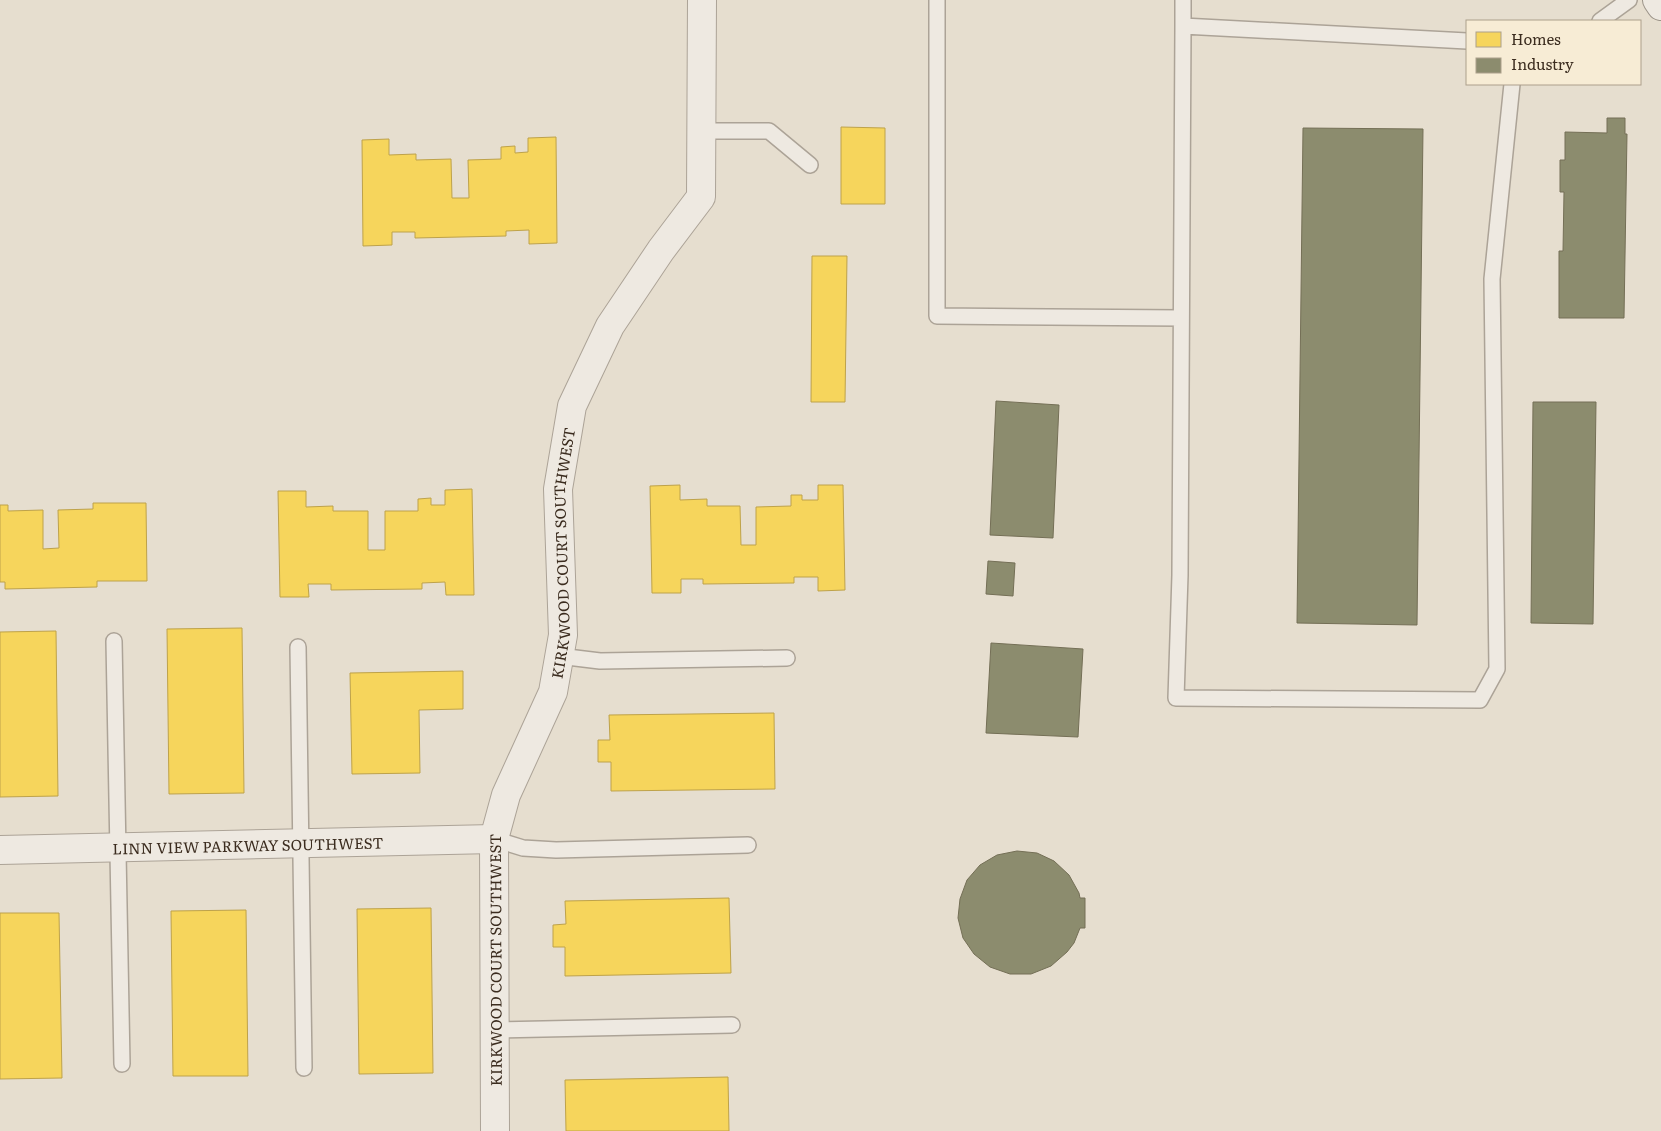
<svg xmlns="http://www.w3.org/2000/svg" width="1661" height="1131" font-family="Literata,serif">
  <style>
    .homes { fill: #f6d55c; stroke: #bea24a }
    .industry { fill: #8c8c6e; stroke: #746f56 }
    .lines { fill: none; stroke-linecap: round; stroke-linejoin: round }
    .lane-casing { stroke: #aca397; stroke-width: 18 }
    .street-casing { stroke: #aca397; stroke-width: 30 }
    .secondary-casing { stroke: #9b9388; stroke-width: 30 }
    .lane { stroke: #eee9e1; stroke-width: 15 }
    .street { stroke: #eee9e1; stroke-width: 28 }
    .secondary { stroke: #eee9e1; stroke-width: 28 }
    .labels { text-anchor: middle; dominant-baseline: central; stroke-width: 5; stroke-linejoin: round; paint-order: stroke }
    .street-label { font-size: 15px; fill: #3b2c1f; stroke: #f7ecd5 }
  </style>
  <rect width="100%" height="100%" fill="#e6decf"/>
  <path class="homes" d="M841,127L885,128V204H841Z
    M556,137L557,243L529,244V230L506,231V236L415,238V232H392V245L363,246L362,140L389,139V155L416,154V160L451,159L452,198H469L468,160L501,159V147L515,146V153L528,152V138Z
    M812,256H847L845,402H811Z
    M680,485V500L707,499V506H740L741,545H756V507L791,506V495H802V500H818V485H843L845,590L818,591V577H794V583L703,584V579H681V593H652L650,486Z
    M472,489L474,595H446L445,582L422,583V589L331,590V584H308L309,597H280L278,491H306V507L333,506V511H368V550H385V511H418V499L431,498V505H445V490Z
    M93,503H146L147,581H97V587L5,589V582H0V505H8V511L43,510V549L59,548L58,510L93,509Z
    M242,628L244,793L169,794L167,629Z
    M56,631L58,796L0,797V632Z
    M463,671V709L419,710L420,773L352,774L350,673Z
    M774,713L775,789L611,791V762H598V740H610L609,715Z
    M729,898L731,973L565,976V947H553V925L566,924L565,901Z
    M431,908L433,1073L359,1074L357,909Z
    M246,910L248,1076H173L171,911Z
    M0,913H59L62,1078L0,1079Z
    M728,1077L729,1131H566L565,1080Z"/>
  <path class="industry" d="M1607,118H1625V134H1627L1624,318H1559V251H1563L1564,192H1560V160H1565V132L1607,133Z
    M1303,128L1423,129L1417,625L1297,623Z
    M996,401L1059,405L1053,538L990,535Z
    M1533,402H1596L1593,624L1531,623Z
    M988,561L1015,563L1013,596L986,594Z
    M991,643L1083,649L1078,737L986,733Z
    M1017,851L1037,853L1054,861L1069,875L1079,893L1080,898H1085V928H1080L1074,943L1067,952L1051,966L1031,974H1010L990,967L974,954L963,938L958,918L960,899L967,880L980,865L997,855Z"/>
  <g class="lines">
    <g class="lane-casing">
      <path id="lane" d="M937,0V316L1181,318
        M1183,0V26
        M1600,21L1629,0
        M1467,41L1183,26L1180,575L1176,698L1480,700L1497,669L1492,279L1512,84
        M701,131H769L810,165
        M114,641L122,1064
        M298,647L304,1068
        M559,656L600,661L787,658
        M494,839L523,848L556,850L748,845
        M495,1030L732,1025"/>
    </g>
    <g class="street-casing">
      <g id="street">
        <path id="s1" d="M0,850L494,839"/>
        <path id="s2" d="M495,1131L494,839L506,795L553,692L563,635L558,489L572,406L610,326L661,250L701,197L702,0"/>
      </g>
    </g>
    <g class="secondary-casing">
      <path id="secondary" d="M1657,0L1661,6"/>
    </g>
    <use href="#lane" class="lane"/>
    <use href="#street" class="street"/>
    <use href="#secondary" class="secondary"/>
  </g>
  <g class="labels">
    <g class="street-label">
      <text stroke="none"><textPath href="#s2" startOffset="591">KIRKWOOD COURT SOUTHWEST</textPath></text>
      <text stroke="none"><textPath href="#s1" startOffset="248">LINN VIEW PARKWAY SOUTHWEST</textPath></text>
      <text stroke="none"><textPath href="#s2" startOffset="171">KIRKWOOD COURT SOUTHWEST</textPath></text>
    </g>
  </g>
  <rect x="1466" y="20" width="175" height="65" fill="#f7ecd5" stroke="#ac9f8c"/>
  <rect x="1476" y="32" width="25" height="15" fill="#f6d55c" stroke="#ac9f8c"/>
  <text x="1511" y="45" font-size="15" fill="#3b2c1f">Homes</text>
  <rect x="1476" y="58" width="25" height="15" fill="#8c8c6e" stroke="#ac9f8c"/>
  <text x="1511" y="70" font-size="15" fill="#3b2c1f">Industry</text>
</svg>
